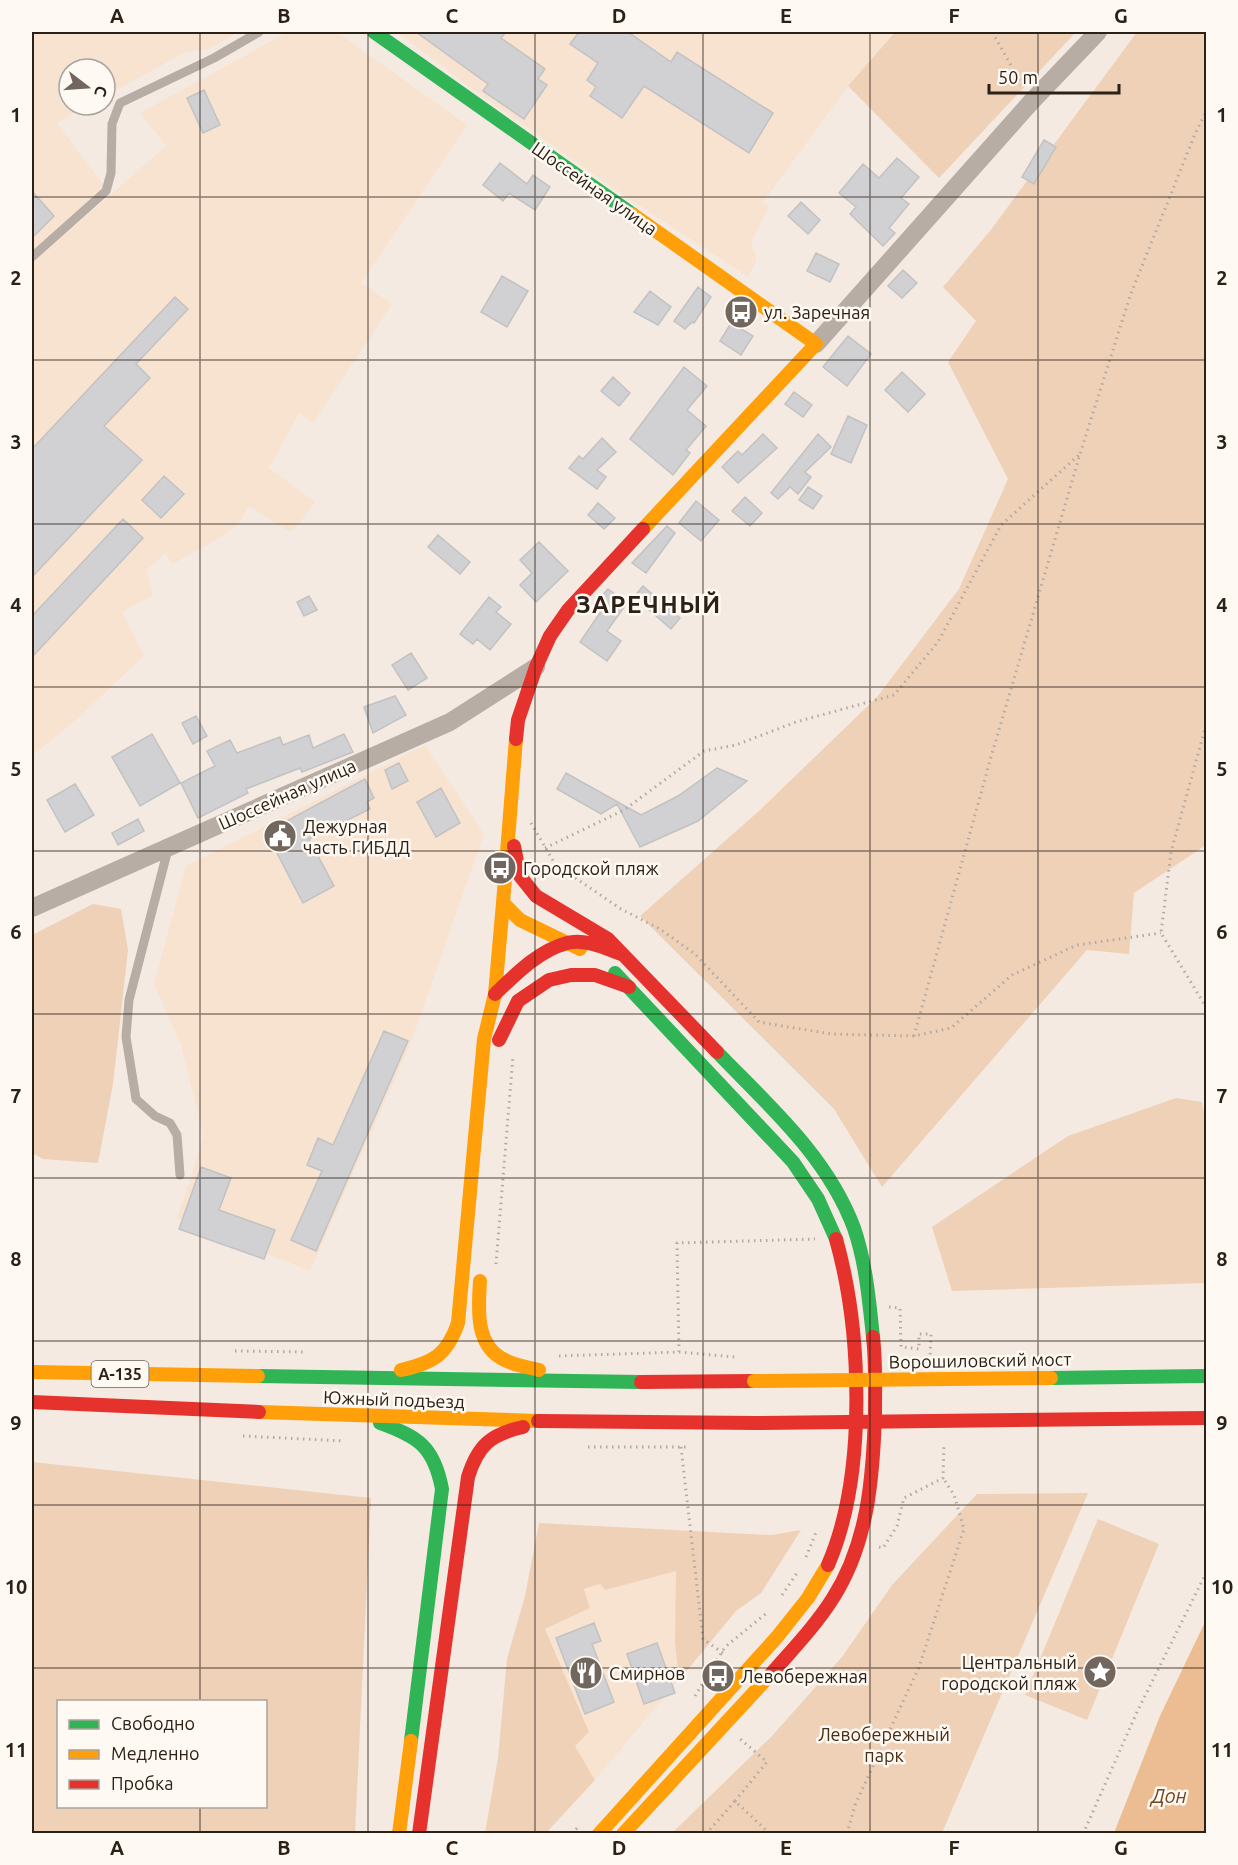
<svg xmlns="http://www.w3.org/2000/svg" width="1238" height="1865" font-family="Ubuntu,sans-serif">
  <style>
    .built { fill: #f8e3d1 }
    .green { fill: #efd1b8; fill-rule: evenodd }
    .water { fill: #ecbc92 }
    .building { fill: #d1d1d3; stroke: #c2c2c3; stroke-width: 1.5 }
    .lines { fill: none; stroke-linecap: round; stroke-linejoin: round }
    .path { stroke: #b3a9a2; stroke-width: 3; stroke-dasharray: 1.5 4.5; stroke-linecap: butt }
    .lane { stroke: #b7ada5; stroke-width: 9 }
    .street { stroke: #b7ada5; stroke-width: 18 }
    .fast { stroke: #30b455; stroke-width: 14 }
    .slow { stroke: #ff9f0a; stroke-width: 14 }
    .jam { stroke: #e5322d; stroke-width: 14 }
    .fast-bridge { stroke: #30b455; stroke-width: 14 }
    .slow-bridge { stroke: #ff9f0a; stroke-width: 14 }
    .jam-bridge { stroke: #e5322d; stroke-width: 14 }
    .grid { fill: none; stroke: #2c2117; stroke-width: 1.5; stroke-opacity: 0.55 }
    .labels { text-anchor: middle; dominant-baseline: central; stroke-width: 5; stroke-linejoin: round; paint-order: stroke }
    .shield { fill: #fff9f3; stroke: #6b6259; stroke-width: 1.5 }
    .shield-label { font-size: 16px; font-weight: bold; fill: #2c2117 }
    .street-label { font-size: 18px; fill: #2c2117; stroke: #fff9f3 }
    .poi-label { font-size: 18px; fill: #2c2117; stroke: #fff9f3; text-anchor: start }
    .park-label { font-size: 18px; fill: #472d14; stroke: #fff9f3 }
    .water-label { font-size: 20px; font-style: italic; fill: #73481f; stroke: #fff9f3 }
    .district-label { font-size: 24px; font-weight: bold; letter-spacing: 1.5px; fill: #2c2117; stroke: #fff9f3 }
    .neatline { fill: none; stroke: #2c2117; stroke-width: 2 }
    .grid-label { font-size: 20px; text-anchor: middle; font-weight: bold; fill: #2c2117 }
  </style>
  <rect width="100%" height="100%" fill="#f4eae1"/>
  <path class="built" d="M32,32H238L209,49L184,53L105,96V69H69V105H89L57,123L104,186L32,252Z
    M288,32H308L311,34L313,32H337L467,125L361,283L392,304L313,423L299,413L269,468L315,502L296,528L288,531L249,506L238,524L216,540L173,564L165,554L146,570L153,595L122,612L144,656L77,719L32,756V263L166,146L140,113Z
    M397,32H894L848,87L763,202L769,207L751,243L757,259L748,277L616,190L471,88Z
    M425,745L484,834L410,1045L310,1271L177,1218L204,1136L181,1045L154,984L186,866Z
    M676,1570L675,1643L679,1680L595,1780L575,1746L545,1629L590,1608L584,1590L600,1584L605,1590Z"/>
  <path class="green" d="M895,32H1076L939,178L848,86Z
    M1137,32H1206V845L1134,893L1129,954L1087,950L882,1187L834,1109L640,916L759,811L877,697L959,589L1008,479L948,362L976,321L943,287L990,231Z
    M93,904L121,909L128,950L113,1084L98,1163L43,1159L32,1153V935Z
    M1176,1098L1202,1102L1206,1123V1283L952,1291L932,1227L1068,1136Z
    M32,1462L371,1498L355,1833H32ZM58,1702H266V1806H58Z
    M1088,1493L942,1833H672L772,1736L842,1657L892,1585L977,1494Z
    M1098,1519L1159,1544L1087,1720L1025,1695Z
    M539,1523L771,1535L801,1530L761,1593L736,1611L679,1680L675,1643L676,1571L605,1590L600,1584L584,1589L590,1608L545,1629L589,1732L575,1746L595,1780L546,1833H485L498,1758L507,1659L525,1596Z"/>
  <path class="water" d="M1206,1620V1833H1114L1160,1716Z"/>
  <path class="building" d="M416,32H506L501,38L545,69L538,79L547,85L524,119L483,91L488,84Z
    M579,32H628L671,62L677,52L773,113L749,153L644,86L622,118L590,96L596,87L587,80L598,63L570,44Z
    M204,90L220,125L203,133L187,98Z
    M1044,140L1056,147L1034,184L1022,177Z
    M897,158L919,177L901,198L909,204L889,228L895,233L883,246L850,214L856,207L839,193L863,164L879,178Z
    M500,163L527,184L533,175L550,187L535,210L509,193L503,201L483,185Z
    M32,191L54,216L32,238Z
    M801,202L820,220L808,234L788,216Z
    M816,253L839,264L830,282L807,271Z
    M903,270L917,283L902,298L888,286Z
    M502,276L528,291L507,327L481,312Z
    M698,287L711,297L694,323L692,322L685,329L674,321Z
    M650,291L671,307L658,325L634,312Z
    M175,297L188,309L136,364L150,378L104,426L142,460L32,577V449Z
    M731,323L753,336L741,355L720,341Z
    M848,336L871,354L847,386L823,367Z
    M684,367L707,386L687,410L706,426L686,450L690,453L673,475L630,439Z
    M902,372L925,394L908,412L885,390Z
    M613,377L630,393L619,406L601,391Z
    M794,392L812,405L803,417L785,404Z
    M848,416L867,425L851,463L831,454Z
    M763,434L777,448L738,483L722,467L738,451L742,455Z
    M818,434L831,447L805,472L811,477L798,494L790,487L778,499L771,493Z
    M602,438L616,452L597,470L606,477L597,489L569,468L579,456L583,459Z
    M164,476L184,494L161,518L142,500Z
    M808,487L822,496L813,509L799,500Z
    M745,497L762,513L750,526L732,511Z
    M696,501L719,520L701,541L679,523Z
    M598,503L615,518L604,529L588,515Z
    M123,519L143,538L32,657V616Z
    M667,526L675,533L646,573L632,563Z
    M438,535L470,562L460,574L428,547Z
    M539,542L568,571L536,602L520,585L532,573L520,560Z
    M643,586L680,618L671,629L634,597Z
    M608,589L627,603L607,631L621,641L607,661L580,642L604,607L596,602Z
    M309,596L317,610L304,616L297,602Z
    M489,597L501,607L496,612L511,624L490,650L477,639L473,644L460,634Z
    M411,653L427,678L408,690L392,665Z
    M395,696L406,715L373,733L364,707Z
    M196,716L207,736L193,744L182,723Z
    M152,734L180,783L140,806L112,757Z
    M344,734L353,752L302,772L300,768L246,789L248,793L198,818L181,783L215,766L207,751L230,740L237,753L280,737L283,745L309,735L313,748Z
    M399,763L408,781L392,789L385,770Z
    M717,768L747,781L698,821L640,847L617,804L601,814L557,789L566,773L641,815L678,796Z
    M365,779L374,798L367,802L370,809L309,839L334,886L303,903L266,832Z
    M75,784L94,815L65,832L47,800Z
    M441,788L460,823L436,837L417,802Z
    M138,819L144,831L118,845L112,833Z
    M384,1031L408,1041L316,1251L291,1240L322,1171L307,1165L318,1138L333,1145Z
    M201,1167L231,1178L219,1210L275,1230L264,1259L179,1229Z
    M594,1623L601,1641L592,1644L614,1702L585,1714L556,1638Z
    M657,1643L675,1693L644,1704L627,1654Z"/>
  <g class="lines">
    <path class="path" d="M997,32L995,37L1022,85
      M1206,725L1171,852L1161,933L1206,1007
      M531,823L555,864L621,909L660,929L695,954L759,1022L831,1034L914,1036L951,1028L1012,975L1077,945L1161,933
      M545,848L624,810L704,751L736,745L796,722L894,695L938,642L1001,525L1079,455
      M914,1036L991,757L1080,454L1130,296L1195,134L1206,112
      M496,1264L513,1056
      M889,1307L900,1308L901,1347L919,1349V1334H931L930,1357
      M235,1351L307,1352
      M679,1352L677,1243L815,1239
      M559,1356L679,1352L735,1357
      M243,1436L344,1441
      M588,1447H686
      M681,1447L703,1639L723,1653
      M879,1547L883,1548L897,1526L904,1498L943,1478L944,1444
      M806,1557L817,1530
      M782,1595L797,1573
      M695,1696L725,1647L768,1612
      M735,1801L767,1762L739,1738
      M572,1834L579,1826
      M706,1834L735,1801L770,1834
      M847,1834L855,1805L919,1667L964,1529L954,1495L943,1478
      M1083,1834L1137,1712L1206,1573"/>
    <path class="lane" d="M32,257L106,191L111,173L112,124L120,103L214,58L259,32
      M168,849L129,1000L126,1037L136,1099L155,1116L170,1123L177,1135L180,1175"/>
    <path class="street" d="M816,344L1032,101L1098,32
      M32,908L450,722L536,667"/>
    <path class="fast" d="M374,32L632,214
      M615,973L793,1162L818,1199L836,1239
      M717,1052C769,1106 827,1156 854,1228C866,1263 869,1300 873,1337
      M258,1376L641,1382
      M380,1423C419,1437 434,1447 442,1489L411,1741"/>
    <path class="slow" d="M632,214L816,344L643,529
      M516,739L503,903L520,920L580,949
      M480,1281C478,1310 475,1348 507,1361C517,1366 528,1367 539,1370
      M401,1370C433,1363 447,1355 458,1323L484,1039L495,994L503,903
      M32,1372L258,1376
      M259,1412L538,1421
      M399,1834L411,1741
      M599,1834L777,1637L808,1598L828,1565
      M623,1834L772,1673"/>
    <path class="jam" d="M516,739L518,720L536,667L550,636L568,610L643,529
      M514,846L520,876L536,896L608,939L717,1052
      M495,994C516,974 538,951 567,943C584,938 605,948 621,954
      M499,1040L518,1001L549,980L571,975H595L629,987
      M641,1382L754,1381
      M32,1402L259,1412
      M538,1421L756,1423
      M828,1565C867,1475 862,1332 836,1239
      M772,1673C793,1649 816,1625 833,1598C868,1543 873,1478 875,1414C875,1389 876,1362 873,1337
      M419,1834L468,1477C478,1445 491,1434 523,1427"/>
    <path class="fast-bridge" d="M1051,1378L1206,1376"/>
    <path class="slow-bridge" d="M754,1381L1051,1378"/>
    <path class="jam-bridge" d="M756,1423L1206,1418"/>
  </g>
  <path class="grid" d="M200,32V1702M368,32V1834M535,32V1834M703,32V1834M870,32V1834M1038,32V1834M32,197H1206M32,360H1206M32,524H1206M32,687H1206M32,851H1206M32,1014H1206M32,1178H1206M32,1341H1206M32,1505H1206M32,1668H1206M200,1806V1834"/>
  <defs>
    <g id="bus-disc" transform="scale(1.725)"><circle r="9.5" fill="#72675e" stroke="#fff9f3"/><path d="M-5-6H5V4H4V6H2V4H-2V6H-4V4H-5ZM-3.5-4V0h7V-4ZM-3.5 1.2v1.5H-2V1.2ZM2 1.2v1.5H3.5V1.2Z" fill="#fff"/></g>
    <g id="civic-disc" transform="scale(1.725)"><circle r="9.5" fill="#72675e" stroke="#fff9f3"/><path d="M-.6-6.5H3V-4.5H.6V-3L4-1V1h2V6H-6V1h2V-1L-.6-3ZM-1.2 2.5V6h2.4V2.5Z" fill="#fff"/></g>
    <g id="sight-disc" transform="scale(1.725)"><circle r="9.5" fill="#72675e" stroke="#fff9f3"/><path d="M0-6L1.8-2.2L6-1.7L2.9 1.2L3.7 5.4L0 3.3L-3.7 5.4L-2.9 1.2L-6-1.7L-1.8-2.2Z" fill="#fff"/></g>
    <g id="restaurant-disc" transform="scale(1.725)"><circle r="9.5" fill="#72675e" stroke="#fff9f3"/><path d="M-5-6h1v4h1v-4h1v4h1v-4h1v5L-1.5 .5V6h-2V.5L-5-1ZM5-6V6H3V1.5H1.5Q1.5-4 5-6Z" fill="#fff"/></g>
  </defs>
  <g fill-rule="evenodd">
    <use href="#bus-disc" x="741" y="312"/>
    <use href="#civic-disc" x="280" y="836"/>
    <use href="#bus-disc" x="500" y="868"/>
    <use href="#sight-disc" x="1100" y="1672"/>
    <use href="#restaurant-disc" x="586" y="1673"/>
    <use href="#bus-disc" x="718" y="1676"/>
  </g>
  <g class="labels">
    <rect class="shield" x="91.5" y="1361" width="57" height="26" rx="4.5"/>
    <g class="shield-label">
      <text x="120" y="1374">А-135</text>
    </g>
    <g class="street-label">
      <text transform="translate(595 188) rotate(35)">Шоссейная улица</text>
      <text transform="translate(287 794) rotate(-24)">Шоссейная улица</text>
      <text transform="translate(980 1360) rotate(-1)">Ворошиловский мост</text>
      <text transform="translate(394 1399) rotate(2)">Южный подъезд</text>
    </g>
    <g class="poi-label">
      <text x="764" y="312">ул. Заречная</text>
      <text x="303" y="826">Дежурная<tspan x="303" dy="21">часть ГИБДД</tspan></text>
      <text x="523" y="868">Городской пляж</text>
      <text x="1077" y="1662" text-anchor="end">Центральный<tspan x="1077" dy="21">городской пляж</tspan></text>
      <text x="609" y="1673">Смирнов</text>
      <text x="741" y="1676">Левобережная</text>
    </g>
    <g class="park-label">
      <text x="884" y="1734">Левобережный<tspan x="884" dy="21">парк</tspan></text>
    </g>
    <g class="water-label">
      <text x="1169" y="1795">Дон</text>
    </g>
    <g class="district-label">
      <text x="649" y="604">ЗАРЕЧНЫЙ</text>
    </g>
  </g>
  <rect width="1238" height="1865" fill="none" stroke="#fff9f3" stroke-width="66"/>
  <rect x="57" y="1700" width="210" height="108" fill="#fff9f3" stroke="#aba39b" stroke-width="1.5"/>
  <rect x="69" y="1720" width="30" height="9" fill="#30b455" stroke="#aba39b" stroke-width="1.5"/>
  <text x="111" y="1730" font-size="18" fill="#2c2117">Свободно</text>
  <rect x="69" y="1750" width="30" height="9" fill="#ff9f0a" stroke="#aba39b" stroke-width="1.5"/>
  <text x="111" y="1760" font-size="18" fill="#2c2117">Медленно</text>
  <rect x="69" y="1780" width="30" height="9" fill="#e5322d" stroke="#aba39b" stroke-width="1.5"/>
  <text x="111" y="1790" font-size="18" fill="#2c2117">Пробка</text>
  <g transform="translate(87 87) rotate(107)"><circle r="28" fill="#fff9f3" stroke="#aba39b" stroke-width="1.5"/>
  <path d="M0-4.5L10 22L0 15L-10 22Z" fill="#72675e"/>
  <text y="-9" font-size="16" font-weight="bold" text-anchor="middle" fill="#2c2117">С</text>
  </g>
  <path d="M989 84v9h130v-9" fill="none" stroke="#2c2117" stroke-width="3"/>
  <text x="998" y="84" font-size="18" fill="#2c2117" stroke="#fff9f3" stroke-width="4.5" paint-order="stroke">50 m</text>
  <rect x="33" y="33" width="1172" height="1799" class="neatline"/>
  <g class="grid-label">
    <text x="117" y="23">A</text>
    <text x="284" y="23">B</text>
    <text x="452" y="23">C</text>
    <text x="619" y="23">D</text>
    <text x="786" y="23">E</text>
    <text x="954" y="23">F</text>
    <text x="1121" y="23">G</text>
    <text x="16" y="122">1</text>
    <text x="1222" y="122">1</text>
    <text x="16" y="285">2</text>
    <text x="1222" y="285">2</text>
    <text x="16" y="449">3</text>
    <text x="1222" y="449">3</text>
    <text x="16" y="612">4</text>
    <text x="1222" y="612">4</text>
    <text x="16" y="776">5</text>
    <text x="1222" y="776">5</text>
    <text x="16" y="939">6</text>
    <text x="1222" y="939">6</text>
    <text x="16" y="1103">7</text>
    <text x="1222" y="1103">7</text>
    <text x="16" y="1266">8</text>
    <text x="1222" y="1266">8</text>
    <text x="16" y="1430">9</text>
    <text x="1222" y="1430">9</text>
    <text x="16" y="1594">10</text>
    <text x="1222" y="1594">10</text>
    <text x="16" y="1757">11</text>
    <text x="1222" y="1757">11</text>
    <text x="117" y="1855">A</text>
    <text x="284" y="1855">B</text>
    <text x="452" y="1855">C</text>
    <text x="619" y="1855">D</text>
    <text x="786" y="1855">E</text>
    <text x="954" y="1855">F</text>
    <text x="1121" y="1855">G</text>
  </g>
</svg>
